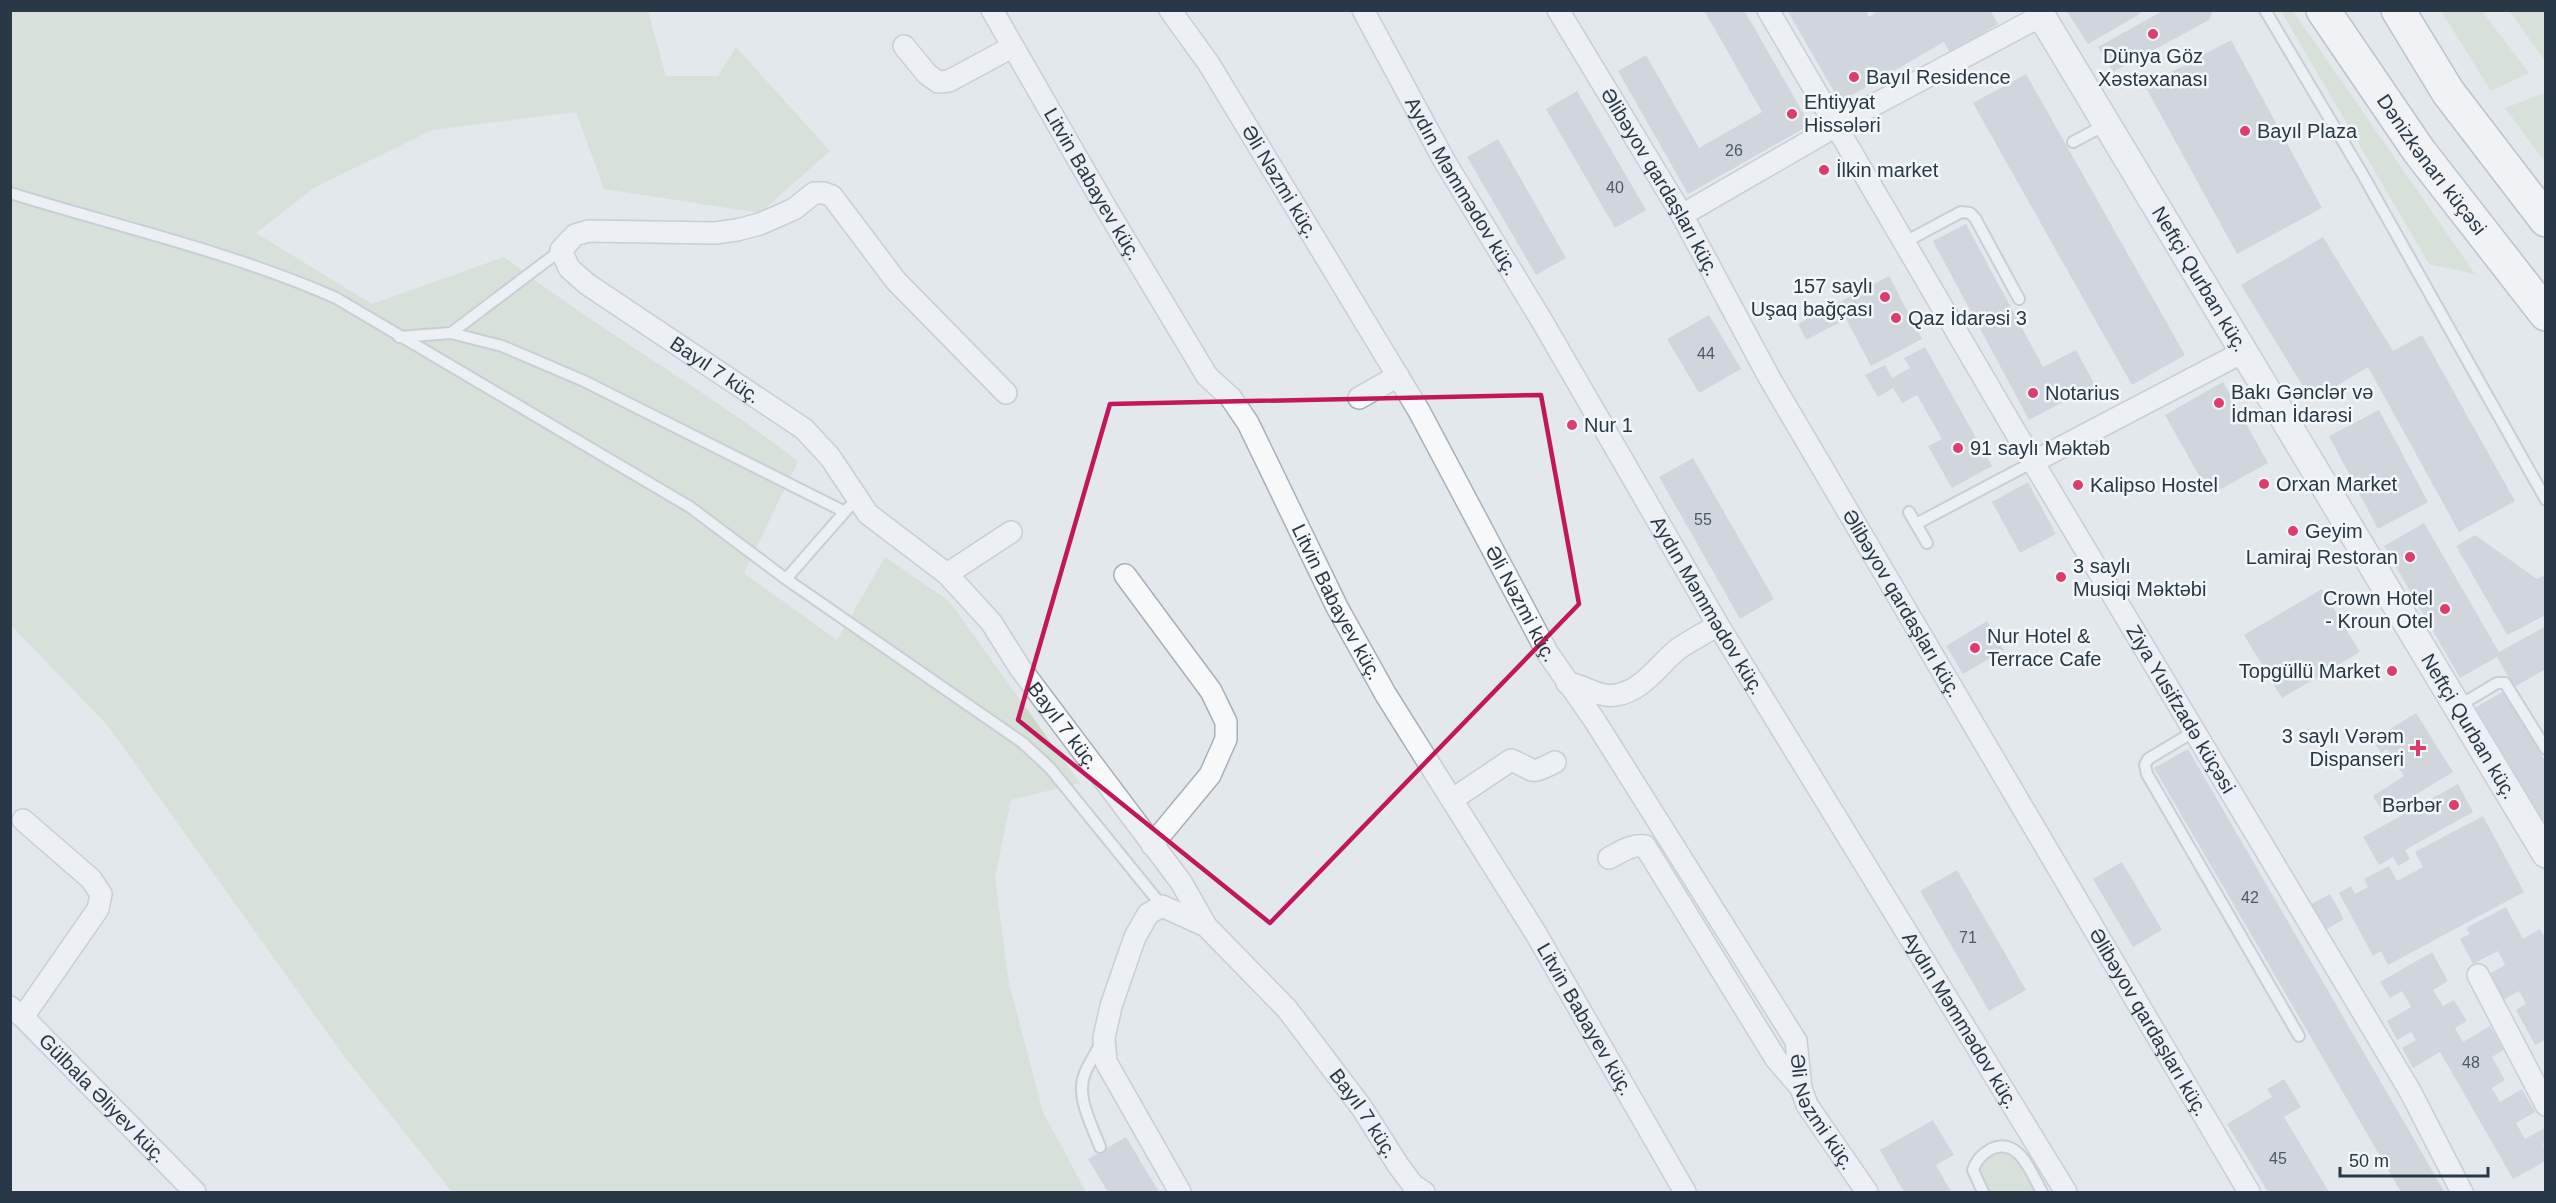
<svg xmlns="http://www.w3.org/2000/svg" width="2556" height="1203" font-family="Helvetica,sans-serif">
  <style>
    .green { fill: #cbd8c3 }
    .building { fill: #bac2cb }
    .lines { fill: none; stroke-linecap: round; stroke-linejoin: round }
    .service-casing { stroke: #a7b0b8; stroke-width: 14 }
    .minor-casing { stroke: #a7b0b8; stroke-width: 24 }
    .tertiary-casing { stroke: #a7b0b8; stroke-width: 30 }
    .trunk-casing { stroke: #8998a5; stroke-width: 36 }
    .service { stroke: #f7f8fa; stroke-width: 10 }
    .minor { stroke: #f7f8fa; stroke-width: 21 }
    .tertiary { stroke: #f7f8fa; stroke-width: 27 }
    .trunk { stroke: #fff; stroke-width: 33 }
    .marked { fill: none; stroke: #c2185b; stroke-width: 4.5; stroke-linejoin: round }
    .poi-dot { fill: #de3c6c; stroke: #f3f7f9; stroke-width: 2 }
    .labels { text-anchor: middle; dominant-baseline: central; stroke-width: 5; stroke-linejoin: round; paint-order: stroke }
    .number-label { font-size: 16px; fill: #4c5a68 }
    .poi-label { font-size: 20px; fill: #283847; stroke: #f3f7f9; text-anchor: start }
    .street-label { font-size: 20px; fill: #283847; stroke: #f3f7f9 }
  </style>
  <rect width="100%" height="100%" fill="#e3e8ed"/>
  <path class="green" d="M11,11H648L666,76H718L736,47L830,151L760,213L604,189L576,112L432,130L314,188L256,233L372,304L504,257C599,330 703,388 798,461L744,573L837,640L885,557L949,601L1080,783L1011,800L995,878L1009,983L1043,1112L1086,1192H452L343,1055L108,726L11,625Z
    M2281,11H2293L2475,274L2429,264Z
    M2441,11H2482L2529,73L2491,91Z
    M2509,11H2545V61Z
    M2544,93L2546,95L2545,162L2505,108Z
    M1994,1150C2017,1150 2025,1175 2035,1192H1991C1979,1172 1972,1165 1994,1150Z"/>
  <path class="building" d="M1704,10H1744L1810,125L1688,194L1618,71L1646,55L1699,148L1762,112Z
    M1787,10H1865L1869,17L1880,10H1990L1998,24L1950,53L1944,42L1840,102Z
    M2066,10H2140V14L2088,44Z
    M2164,10H2213L2209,20L2113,72L2098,47Z
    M2231,40L2322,208L2237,254L2145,86Z
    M2026,74L2185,355L2132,385L1973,103Z
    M1577,91L1646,210L1615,228L1546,109Z
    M1498,139L1566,258L1536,275L1467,157Z
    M1966,224L2043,367L2076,350L2095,385L2029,420L1933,241Z
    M2323,237L2393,351L2422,335L2515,501L2459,532L2368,367L2312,401L2241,285Z
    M1889,276L1922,339L1871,366L1846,319L1806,340L1798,324Z
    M1709,315L1741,369L1699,393L1667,339Z
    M1925,347L1992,466L1952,488L1928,446L1942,439L1917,395L1902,403L1893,388L1878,397L1865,375L1885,365L1892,378L1910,368L1904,358Z
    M2223,382L2268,463L2210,495L2165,415Z
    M2379,410L2428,502L2378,529L2329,436Z
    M1693,458L1774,599L1740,619L1659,477Z
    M2028,482L2056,534L2020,553L1992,502Z
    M2424,523L2499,652L2546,626V669L2514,687L2497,657L2460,678L2384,546Z
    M2475,535L2537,579L2546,575V615L2507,635L2456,546Z
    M2322,589L2360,652L2282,698L2244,635Z
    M1987,621L2004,650L1963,674L1946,646Z
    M2504,691L2546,763V818L2538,822L2473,709Z
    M2416,713L2453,772L2384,814L2373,796L2404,776L2387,749L2381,753L2373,740Z
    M2188,749L2444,1191L2401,1192L2154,768Z
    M2458,784L2473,812L2405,850L2410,859L2398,866L2393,857L2379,865L2363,837Z
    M2483,816L2524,892L2388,965L2381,951L2373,956L2339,893L2351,886L2355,894L2368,887L2364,879L2389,866L2397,881L2423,867L2415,852Z
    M2122,862L2162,930L2133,947L2093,879Z
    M1957,870L2026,990L1989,1011L1920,891Z
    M2330,894L2344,919L2322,932L2308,906Z
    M2506,907L2523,939L2540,929L2546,939V1039L2535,1045L2516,1010L2526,1004L2519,991L2503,1000L2489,974L2505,965L2498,951L2473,964L2460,939L2470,934L2466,928Z
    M2432,952L2448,981L2433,990L2443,1006L2454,1000L2467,1021L2455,1028L2463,1042L2490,1026L2504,1050L2492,1057L2505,1080L2492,1088L2500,1102L2522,1089L2535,1112L2516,1123L2525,1139L2546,1127V1142L2543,1143L2546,1161L2513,1179L2440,1052L2413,1068L2402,1048L2416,1040L2411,1032L2397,1040L2387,1021L2411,1007L2402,991L2390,998L2380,982Z
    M2284,1079L2301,1107L2284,1117L2329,1192H2268L2227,1124L2272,1097L2267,1089Z
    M1933,1120L1954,1155L1936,1165L1951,1192H1904L1880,1150Z
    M1126,1137L1159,1192H1108L1088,1159Z"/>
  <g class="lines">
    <g class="service-casing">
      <path id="service" d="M2265,10L2363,175L2546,500
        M2073,142L2107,124
        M10,193C120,227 232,252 336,298L690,507L786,579L1023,743L1050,768L1162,906
        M1905,242L1961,212L1970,213L1975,218L2019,299
        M451,333L561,250
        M399,337L451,333L502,346L584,381L845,512
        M1909,512L1927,543
        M1916,524L2033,462
        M786,579L849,507
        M2457,707L2497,683H2505L2546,749
        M2195,731L2148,759L2145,765L2147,774L2299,1036
        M1100,1147C1092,1125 1075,1096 1085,1073C1089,1063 1096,1053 1101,1043
        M1983,1192L1973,1170C1976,1160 1982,1154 1991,1149C2019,1136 2031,1173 2042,1192"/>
    </g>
    <g class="minor-casing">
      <g id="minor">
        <path id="s1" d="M992,10L1106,208L1207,376L1231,398L1248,423L1337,607L1386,695L1535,932L1685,1192"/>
        <path id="s2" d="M1170,10L1209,64L1419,411L1547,652L1595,721L1796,1041L1801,1088L1807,1105L1867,1192"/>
        <path id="s3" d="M1363,10L1445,162L1542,321L1718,625L2066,1192"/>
        <path id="s4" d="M1558,10L1682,215L1770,379L2249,1192"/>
        <path id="s5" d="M1768,10L2033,462L2410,1091L2462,1192"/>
        <path d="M904,46L927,74L938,82L949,81L1012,47"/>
        <path d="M1682,215L1855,115L2041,16"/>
        <path id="s6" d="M1006,393L896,281L832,196L824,193H814L794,209L760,224L737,230L715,233L588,231L575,235L561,250L569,268L587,284L804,429L830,457L868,514L947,574L991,622L1020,668L1181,882L1206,926L1287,1009L1362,1108L1398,1165L1413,1185L1424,1192"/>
        <path d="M1359,398L1398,376"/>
        <path d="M2033,462L2243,352"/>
        <path d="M947,574L1011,532"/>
        <path d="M1125,575L1211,691L1226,722V739L1210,775L1152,845"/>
        <path d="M1567,683C1584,685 1598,698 1616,695C1643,691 1658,665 1678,649C1691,640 1705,633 1718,625"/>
        <path d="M1453,799L1511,760C1536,770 1528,776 1555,762"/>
        <path d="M23,820L91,879L101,894L98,909L23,1017"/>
        <path d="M1609,858C1621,852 1631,844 1645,846L1776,1059L1801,1088"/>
        <path d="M2478,975L2546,1105"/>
        <path id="s7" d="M10,1007L23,1017L195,1192"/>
        <path d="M1180,1192L1106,1062L1104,1038L1111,1006L1135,937L1148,914L1162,906L1206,926"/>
      </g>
    </g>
    <g class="tertiary-casing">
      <g id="tertiary">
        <path id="s8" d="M2038,10L2546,854"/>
      </g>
    </g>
    <g class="trunk-casing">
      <g id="trunk">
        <path id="s9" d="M2323,10L2419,151L2546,314"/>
        <path d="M2398,10L2448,92L2546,220"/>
      </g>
    </g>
    <use href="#service" class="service"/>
    <use href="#minor" class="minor"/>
    <use href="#tertiary" class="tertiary"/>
    <use href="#trunk" class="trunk"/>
  </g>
  <path d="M0 0H2556V1203H0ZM1541,395L1579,604L1270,923L1018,720L1110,404Z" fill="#e3e8ed" fill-opacity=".55" fill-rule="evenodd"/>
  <path class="marked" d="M1541,395L1579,604L1270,923L1018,720L1110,404Z"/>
  <g class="poi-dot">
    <circle cx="2153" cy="34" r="6"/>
    <circle cx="1854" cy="77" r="6"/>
    <circle cx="1792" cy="114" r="6"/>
    <circle cx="2245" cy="131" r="6"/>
    <circle cx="1824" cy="170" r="6"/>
    <circle cx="1885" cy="297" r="6"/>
    <circle cx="1896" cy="318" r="6"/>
    <circle cx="2033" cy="393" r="6"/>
    <circle cx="2219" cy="403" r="6"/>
    <circle cx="1572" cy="425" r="6"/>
    <circle cx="1958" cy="448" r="6"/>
    <circle cx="2264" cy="484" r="6"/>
    <circle cx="2078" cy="485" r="6"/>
    <circle cx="2293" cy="531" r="6"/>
    <circle cx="2410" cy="557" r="6"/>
    <circle cx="2061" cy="577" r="6"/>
    <circle cx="2445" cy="609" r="6"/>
    <circle cx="1975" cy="648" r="6"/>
    <circle cx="2392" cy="671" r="6"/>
    <path d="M2415 739h6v6h6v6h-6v6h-6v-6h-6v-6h6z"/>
    <circle cx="2454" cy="805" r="6"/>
  </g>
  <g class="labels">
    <g class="number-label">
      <text x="1734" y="150">26</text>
      <text x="1615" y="187">40</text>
      <text x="1706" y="353">44</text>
      <text x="1703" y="519">55</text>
      <text x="2250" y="897">42</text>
      <text x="1968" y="937">71</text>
      <text x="2471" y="1062">48</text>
      <text x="2278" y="1158">45</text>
    </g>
    <g class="poi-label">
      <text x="2153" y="56" text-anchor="middle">Dünya Göz<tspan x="2153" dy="23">Xəstəxanası</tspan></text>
      <text x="1866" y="77">Bayıl Residence</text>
      <text x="1804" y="102">Ehtiyyat<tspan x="1804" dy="23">Hissələri</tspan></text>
      <text x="2257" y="131">Bayıl Plaza</text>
      <text x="1836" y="170">İlkin market</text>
      <text x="1873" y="286" text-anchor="end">157 saylı<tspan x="1873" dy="23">Uşaq bağçası</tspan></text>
      <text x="1908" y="318">Qaz İdarəsi 3</text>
      <text x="2231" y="392">Bakı Gənclər və<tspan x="2231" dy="23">İdman İdarəsi</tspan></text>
      <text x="2045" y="393">Notarius</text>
      <text x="1584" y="425">Nur 1</text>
      <text x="1970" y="448">91 saylı Məktəb</text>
      <text x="2276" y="484">Orxan Market</text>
      <text x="2090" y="485">Kalipso Hostel</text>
      <text x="2305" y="531">Geyim</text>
      <text x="2398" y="557" text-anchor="end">Lamiraj Restoran</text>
      <text x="2073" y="566">3 saylı<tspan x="2073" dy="23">Musiqi Məktəbi</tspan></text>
      <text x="2433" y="598" text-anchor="end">Crown Hotel<tspan x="2433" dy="23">- Kroun Otel</tspan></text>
      <text x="1987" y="636">Nur Hotel &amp;<tspan x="1987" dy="23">Terrace Cafe</tspan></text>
      <text x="2380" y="671" text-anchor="end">Topgüllü Market</text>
      <text x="2404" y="736" text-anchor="end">3 saylı Vərəm<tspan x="2404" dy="23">Dispanseri</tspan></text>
      <text x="2442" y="805" text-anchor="end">Bərbər</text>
    </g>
    <g class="street-label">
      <text stroke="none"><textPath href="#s9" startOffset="189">Dənizkənarı küçəsi</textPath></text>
      <text stroke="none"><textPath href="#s2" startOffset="204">Əli Nəzmi küç.</textPath></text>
      <text stroke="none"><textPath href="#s4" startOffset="200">Əlibəyov qardaşları küç.</textPath></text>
      <text stroke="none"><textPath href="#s1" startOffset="201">Litvin Babayev küç.</textPath></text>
      <text stroke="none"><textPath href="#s3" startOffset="202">Aydın Məmmədov küç.</textPath></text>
      <text stroke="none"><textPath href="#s8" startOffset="314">Neftçi Qurban küç.</textPath></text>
      <text stroke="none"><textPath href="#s6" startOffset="750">Bayıl 7 küç.</textPath></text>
      <text stroke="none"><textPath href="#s1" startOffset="687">Litvin Babayev küç.</textPath></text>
      <text stroke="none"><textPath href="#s4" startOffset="686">Əlibəyov qardaşları küç.</textPath></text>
      <text stroke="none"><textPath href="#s2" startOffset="690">Əli Nəzmi küç.</textPath></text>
      <text stroke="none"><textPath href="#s3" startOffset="688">Aydın Məmmədov küç.</textPath></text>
      <text stroke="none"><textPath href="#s5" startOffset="812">Ziya Yusifzadə küçəsi</textPath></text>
      <text stroke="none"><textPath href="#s6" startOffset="1254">Bayıl 7 küç.</textPath></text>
      <text stroke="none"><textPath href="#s8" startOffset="836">Neftçi Qurban küç.</textPath></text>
      <text stroke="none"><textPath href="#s1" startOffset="1173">Litvin Babayev küç.</textPath></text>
      <text stroke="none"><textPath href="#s3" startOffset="1174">Aydın Məmmədov küç.</textPath></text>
      <text stroke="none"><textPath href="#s4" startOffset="1172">Əlibəyov qardaşları küç.</textPath></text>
      <text stroke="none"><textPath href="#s7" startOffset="130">Gülbala Əliyev küç.</textPath></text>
      <text stroke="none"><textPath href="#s2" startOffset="1284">Əli Nəzmi küç.</textPath></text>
      <text stroke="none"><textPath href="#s6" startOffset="1746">Bayıl 7 küç.</textPath></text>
    </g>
  </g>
  <rect width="2556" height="1203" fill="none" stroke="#283847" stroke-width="24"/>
  <path d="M2340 1167v9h148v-9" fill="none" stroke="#283847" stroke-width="3"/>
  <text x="2349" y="1167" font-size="18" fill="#283847" stroke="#f3f7f9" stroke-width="4.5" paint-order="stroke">50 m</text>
</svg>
